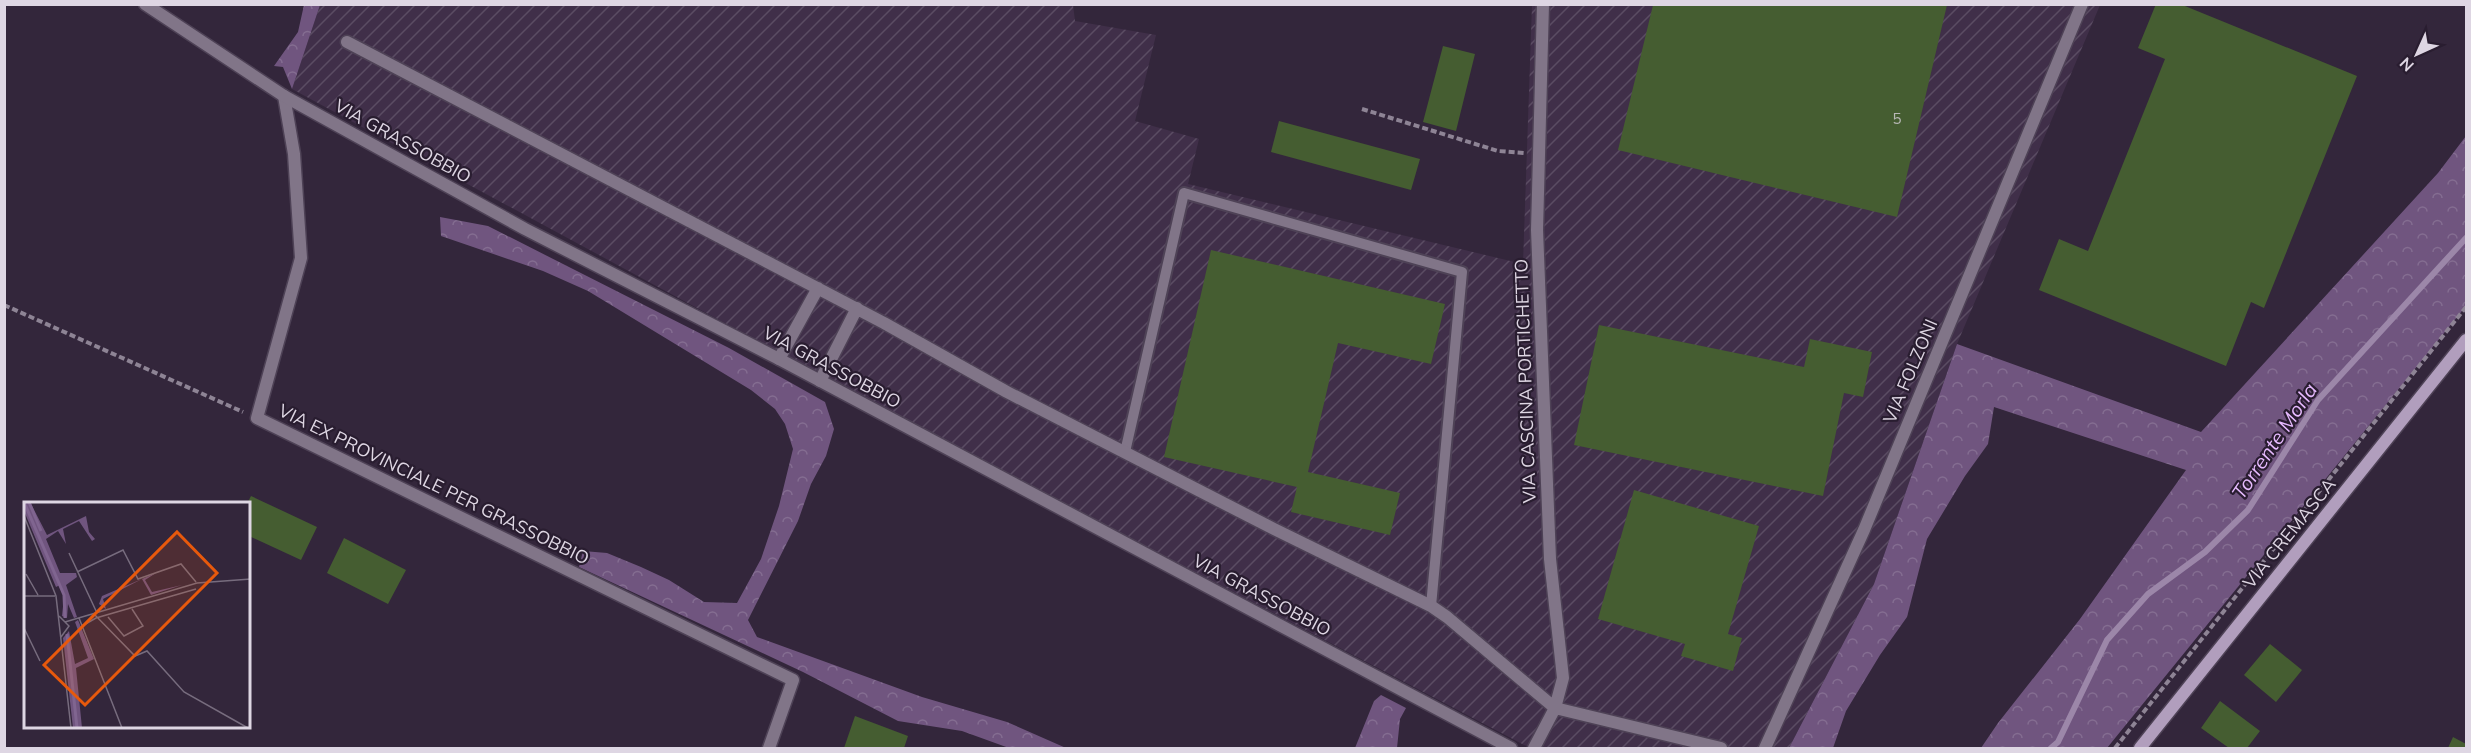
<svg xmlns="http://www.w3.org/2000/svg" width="2471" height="753" font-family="Mulish,sans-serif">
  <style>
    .industrial { fill: url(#industrial-furrows) }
    .forest { fill: url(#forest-crowns) }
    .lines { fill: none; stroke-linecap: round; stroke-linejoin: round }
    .stream { stroke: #9c87a9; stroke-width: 6 }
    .building { fill: #455d31 }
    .service-casing { stroke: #4e4256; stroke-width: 14 }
    .minor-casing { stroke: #4e4256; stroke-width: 15 }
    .tertiary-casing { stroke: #4e4256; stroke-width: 15 }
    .secondary-casing { stroke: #4e4256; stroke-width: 15 }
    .path { stroke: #8e8495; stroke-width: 4; stroke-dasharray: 6 3; stroke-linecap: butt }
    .service { stroke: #817588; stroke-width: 10 }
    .minor { stroke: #817588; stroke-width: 12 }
    .tertiary { stroke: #817588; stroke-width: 12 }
    .secondary { stroke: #b19ebd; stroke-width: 12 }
    .labels { text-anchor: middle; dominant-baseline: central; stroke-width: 4.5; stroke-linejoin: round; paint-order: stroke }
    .number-label { font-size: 15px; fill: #b8b8b6 }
    .street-label { font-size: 18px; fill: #ded6e3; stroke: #291d30 }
    .water-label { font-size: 20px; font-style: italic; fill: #e6bafe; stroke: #291d30 }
    .inset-river { fill: none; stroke: #806590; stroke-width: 3 }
    .inset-road { fill: none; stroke: #776c7e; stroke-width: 1.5 }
    .view { fill: #e8590c; fill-opacity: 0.15; stroke: #e8590c; stroke-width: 3 }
    .inset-edge { fill: none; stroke: #ded6e3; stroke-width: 3 }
  </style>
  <defs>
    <pattern id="industrial-furrows" width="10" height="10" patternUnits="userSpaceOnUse" patternTransform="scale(1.5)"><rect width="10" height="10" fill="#402f49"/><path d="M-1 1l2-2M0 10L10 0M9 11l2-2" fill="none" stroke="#5b4c63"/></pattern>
    <pattern id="forest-crowns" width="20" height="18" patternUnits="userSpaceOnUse" patternTransform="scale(1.5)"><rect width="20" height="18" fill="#70557f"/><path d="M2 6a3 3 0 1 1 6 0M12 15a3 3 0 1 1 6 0" fill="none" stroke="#846d91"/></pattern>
  </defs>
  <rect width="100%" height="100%" fill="#33263b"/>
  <path class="industrial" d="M320,5H1073L1075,21L1156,35L1135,121L1199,139L1188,184L1523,264L1532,5H2100L1957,344L1874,584L1789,748H1530L830,380L292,89Z"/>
  <path class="forest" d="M304,5H320L292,89L283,67L274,66L298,32Z
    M2466,136V306L2107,748H1981L1998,723L2080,619L2186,470L1994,407L1988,444L1965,476L1927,539L1907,617L1880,655L1846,711L1833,748H1789L1874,584L1957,344L2201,432L2438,173Z
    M440,217L488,226L729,348L825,402L834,429L826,456L811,484L798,521L748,620L757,637L922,697L1007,722L1066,748H1009L962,731L898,721L803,672L579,567L583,551L607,553L641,567L669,580L704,602L737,603L761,559L779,506L793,449L785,424L775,409L751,390L588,291L543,271L441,236Z
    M1381,695L1406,708L1400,719L1397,748H1355L1374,701Z"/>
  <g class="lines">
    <path class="stream" d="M2051,748L2058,742L2107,640L2148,594L2205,552L2248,510L2318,400L2466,238"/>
  </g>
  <path class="building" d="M2156,4H2180L2357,76L2264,308L2251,302L2226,366L2039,290L2059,239L2088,251L2165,59L2138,48Z
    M1653,5H1947L1897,217L1618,150Z
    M1443,46L1475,54L1456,131L1423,122Z
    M1279,121L1420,159L1411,190L1271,152Z
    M1211,250L1445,304L1431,364L1338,343L1308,472L1400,493L1390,535L1291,512L1297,487L1164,457Z
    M1599,325L1804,367L1810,339L1872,352L1863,397L1844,393L1823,496L1574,445Z
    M1634,490L1759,526L1728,634L1742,638L1733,671L1681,656L1685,644L1598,619Z
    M251,496L317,527L301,560L249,536L247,504Z
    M344,538L406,570L388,604L327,573Z
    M2270,644L2302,670L2276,702L2244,675Z
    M2220,701L2260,731L2247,748H2229L2201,728Z
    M855,716L908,736L904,748H844Z
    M2453,737L2466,744V748H2448Z"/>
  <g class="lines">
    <g class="service-casing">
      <path id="service" d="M1125,452L1184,193L1462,272L1431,606"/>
    </g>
    <g class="minor-casing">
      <path id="minor" d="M347,42L884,323L1007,392L1274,529L1431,606L1447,617L1555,708L1721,748
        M284,96L294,154L301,258L257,418L793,680L769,748
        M779,359L818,288
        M820,381L857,308
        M1534,748L1555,708L1563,678L1550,559L1537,230L1543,4
        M1765,748L1864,530L2082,4"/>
    </g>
    <g class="tertiary-casing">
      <path id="tertiary" d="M145,4L284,96L525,229L779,359L1511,748"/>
    </g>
    <g class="secondary-casing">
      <path id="secondary" d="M2140,748L2466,340"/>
    </g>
    <path class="path" d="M1362,109L1498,151L1524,153
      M4,305L243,412
      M2115,748L2466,307"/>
    <use href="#service" class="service"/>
    <use href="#minor" class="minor"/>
    <use href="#tertiary" class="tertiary"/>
    <use href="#secondary" class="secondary"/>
  </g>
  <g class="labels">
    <g class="number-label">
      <text x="1897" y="118">5</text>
    </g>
    <g class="street-label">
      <text transform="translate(403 141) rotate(29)">VIA GRASSOBBIO</text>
      <text transform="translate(832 367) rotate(28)">VIA GRASSOBBIO</text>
      <text transform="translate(1910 371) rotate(-67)">VIA FOLZONI</text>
      <text transform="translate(1525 381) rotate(-92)">VIA CASCINA PORTICHETTO</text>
      <text transform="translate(434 484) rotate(26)">VIA EX PROVINCIALE PER GRASSOBBIO</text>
      <text transform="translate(2289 533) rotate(-51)">VIA CREMASCA</text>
      <text transform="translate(1262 595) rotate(28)">VIA GRASSOBBIO</text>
    </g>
    <g class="water-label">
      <text transform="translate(2274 441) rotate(-56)">Torrente Morla</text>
    </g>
  </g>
  <g transform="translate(24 502)">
    <rect width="226" height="226" fill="#33263b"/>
    <path d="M0,0H6L23,33L62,14L65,30L71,37L68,39L55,19L39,27L42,42L34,29L22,37L36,71H52L53,75L42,83L53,115L50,116L44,102L43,116L38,114L40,95L36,83L32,85L0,9ZM132,71L121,78L128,90L158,83L127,93L118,77L79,97L82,107L75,102L78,94ZM54,118L70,157L52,166L58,226H49L39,136L45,129L51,162L64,156L51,120Z" fill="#70557f"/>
    <path class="inset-river" d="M0,0L40,93L41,116M5,0L17,29M43,132L53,226"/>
    <path class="inset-road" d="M0,14L32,94L47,226M45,51L73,111M53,70L99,48L114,77L157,62L172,80M2,72L14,93M0,94H31M70,112L111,154L123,149L160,190L224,226M35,114L45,124L37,135M84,115L100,134L119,124L108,107M55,116L98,226M41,120L173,81L227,77M58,124L72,116L172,87M0,126L16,159"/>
    <path class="view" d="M153,30L193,71L61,203L20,163Z"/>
    <rect width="226" height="226" class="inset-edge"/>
  </g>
  <rect width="2471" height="753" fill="none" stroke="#ded6e3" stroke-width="12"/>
  <g transform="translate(2417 54) rotate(225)" stroke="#291d30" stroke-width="4.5" paint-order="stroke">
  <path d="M0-4.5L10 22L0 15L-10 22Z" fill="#ded6e3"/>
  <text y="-9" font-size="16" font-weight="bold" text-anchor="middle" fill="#ded6e3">N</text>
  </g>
</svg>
